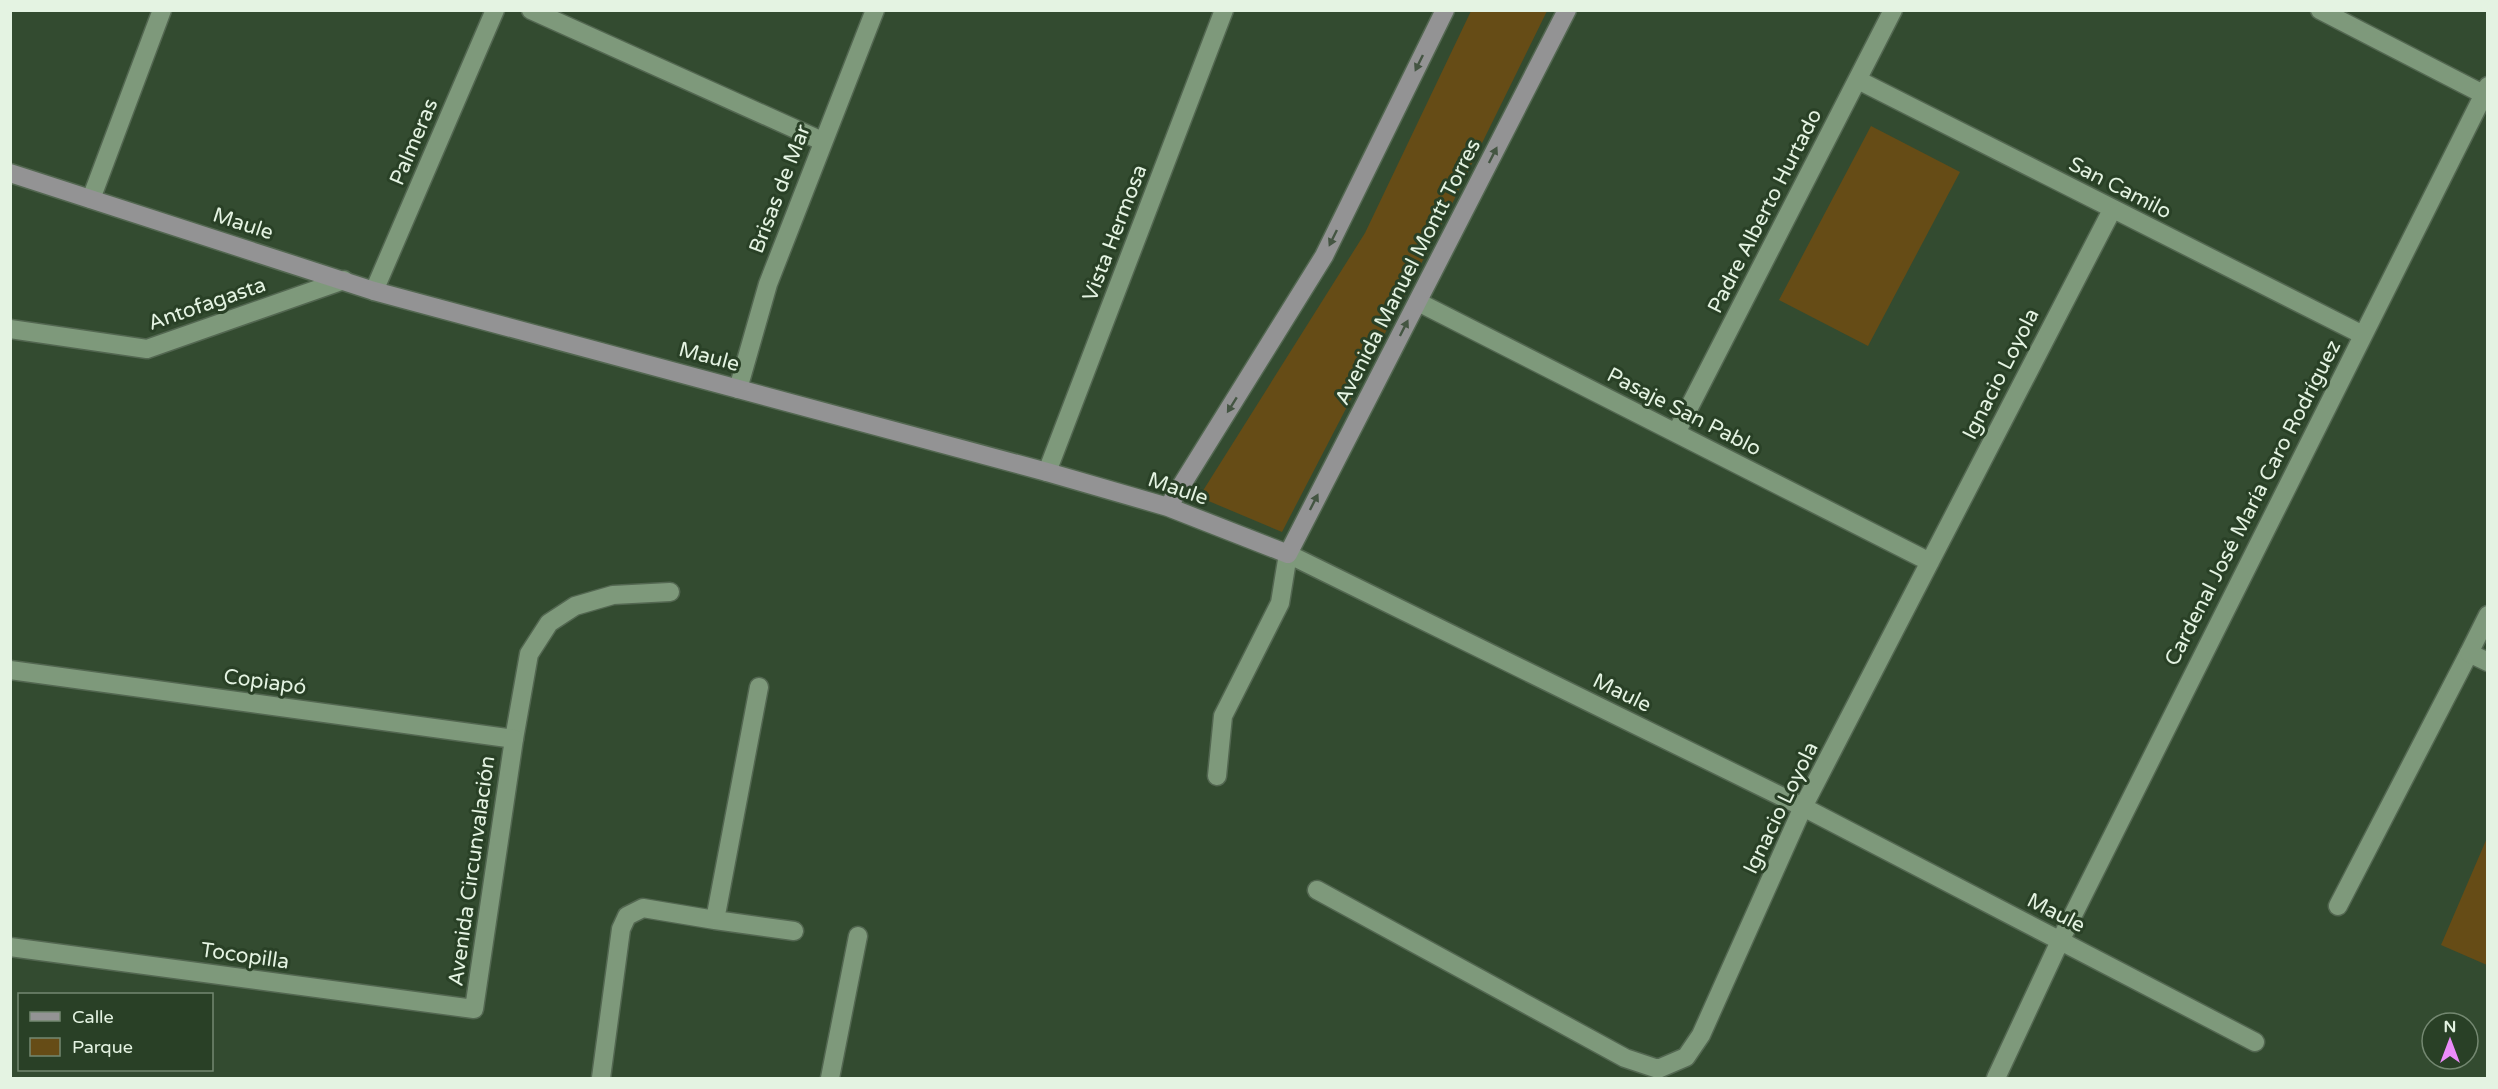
<svg xmlns="http://www.w3.org/2000/svg" width="2498" height="1089" font-family="'Varela Round',sans-serif">
  <style>
    .green { fill: #664c16 }
    .lines { fill: none; stroke-linecap: round; stroke-linejoin: round }
    .lane-casing { stroke: #536751; stroke-width: 21 }
    .street-casing { stroke: #536751; stroke-width: 21 }
    .secondary-casing { stroke: #536751; stroke-width: 21 }
    .lane { stroke: #7e997b; stroke-width: 18 }
    .street { stroke: #7e997b; stroke-width: 18 }
    .secondary { stroke: #939394; stroke-width: 18 }
    .oneway { fill: #445542 }
    .labels { text-anchor: middle; dominant-baseline: central; stroke-width: 6; stroke-linejoin: round; paint-order: stroke }
    .street-label { font-size: 21px; fill: #e4f3e2; stroke: #294026 }
  </style>
  <rect width="100%" height="100%" fill="#334b30"/>
  <path class="green" d="M1471,11H1547L1451,206L1282,532L1199,497L1365,233Z
    M1871,126L1960,172L1868,346L1779,300Z
    M2487,838L2488,965H2487L2441,945Z"/>
  <g class="lines">
    <g class="lane-casing">
      <path id="lane" d="M514,739L529,654L549,623L575,606L613,595L670,592
        M1217,776L1223,716L1280,603L1288,554
        M2338,906L2469,653"/>
    </g>
    <g class="street-casing">
      <path id="street" d="M531,10L822,141
        M2320,10L2483,94
        M1858,80L2363,335
        M91,199L162,10
        M374,291L495,10
        M1418,302L1930,562
        M10,329L147,349L344,280
        M738,389L768,284L875,10
        M1676,433L1893,10
        M1047,472L1224,10
        M1288,554L1803,807L2255,1042
        M2488,615L2469,653L2488,662
        M10,670L514,739L474,1009L10,947
        M1317,890L1625,1058L1658,1069L1686,1057L1701,1035L1803,807L2112,210
        M715,920L794,931
        M601,1078L621,929L627,916L643,908L715,920L759,687
        M830,1078L858,936
        M1996,1078L2060,941L2488,86"/>
    </g>
    <g class="secondary-casing">
      <path id="secondary" d="M10,173L374,291L1047,472L1168,507L1288,554L1567,10
        M1168,507L1324,256L1445,10"/>
    </g>
    <use href="#lane" class="lane"/>
    <use href="#street" class="street"/>
    <use href="#secondary" class="secondary"/>
  </g>
  <defs><path id="oneway-solid" d="M-6-.8H1V-3.2L6.5 0L1 3.2V.8H-6Z" transform="scale(1.5)"/></defs>
  <g class="oneway">
    <use href="#oneway-solid" transform="translate(1419 63) rotate(116)"/>
    <use href="#oneway-solid" transform="translate(1493 155) rotate(-63)"/>
    <use href="#oneway-solid" transform="translate(1333 238) rotate(116)"/>
    <use href="#oneway-solid" transform="translate(1404 328) rotate(-63)"/>
    <use href="#oneway-solid" transform="translate(1232 405) rotate(122)"/>
    <use href="#oneway-solid" transform="translate(1314 502) rotate(-63)"/>
  </g>
  <g class="labels">
    <g class="street-label">
      <text transform="translate(414 142) rotate(-67)">Palmeras</text>
      <text transform="translate(2120 188) rotate(27)">San Camilo</text>
      <text transform="translate(780 189) rotate(-69)">Brisas de Mar</text>
      <text transform="translate(1765 211) rotate(-63)">Padre Alberto Hurtado</text>
      <text transform="translate(243 224) rotate(18)">Maule</text>
      <text transform="translate(1115 233) rotate(-69)">Vista Hermosa</text>
      <text transform="translate(1408 272) rotate(-63)">Avenida Manuel Montt Torres</text>
      <text transform="translate(207 304) rotate(-19)">Antofagasta</text>
      <text transform="translate(709 357) rotate(15)">Maule</text>
      <text transform="translate(2001 374) rotate(-63)">Ignacio Loyola</text>
      <text transform="translate(1684 412) rotate(27)">Pasaje San Pablo</text>
      <text transform="translate(1178 489) rotate(19)">Maule</text>
      <text transform="translate(2253 503) rotate(-63)">Cardenal José María Caro Rodríguez</text>
      <text transform="translate(265 682) rotate(8)">Copiapó</text>
      <text transform="translate(1622 693) rotate(26)">Maule</text>
      <text transform="translate(1781 808) rotate(-64)">Ignacio Loyola</text>
      <text transform="translate(472 871) rotate(-82)">Avenida Circunvalación</text>
      <text transform="translate(2056 913) rotate(27)">Maule</text>
      <text transform="translate(245 956) rotate(8)">Tocopilla</text>
    </g>
  </g>
  <rect width="2498" height="1089" fill="none" stroke="#e4f3e2" stroke-width="24"/>
  <rect x="18" y="993" width="195" height="78" fill="#294026" stroke="#748871" stroke-width="1.5"/>
  <rect x="30" y="1012" width="30" height="9" fill="#939394" stroke="#748871" stroke-width="1.5"/>
  <text x="72" y="1023" font-size="18" fill="#e4f3e2">Calle</text>
  <rect x="30" y="1038" width="30" height="18" fill="#664c16" stroke="#748871" stroke-width="1.5"/>
  <text x="72" y="1053" font-size="18" fill="#e4f3e2">Parque</text>
  <g transform="translate(2450 1041)"><circle r="28" fill="#294026" stroke="#748871" stroke-width="1.5"/>
  <path d="M0-4.5L10 22L0 15L-10 22Z" fill="#ec8cfa"/>
  <text y="-9" font-size="16" font-weight="bold" text-anchor="middle" fill="#e4f3e2">N</text>
  </g>
</svg>
